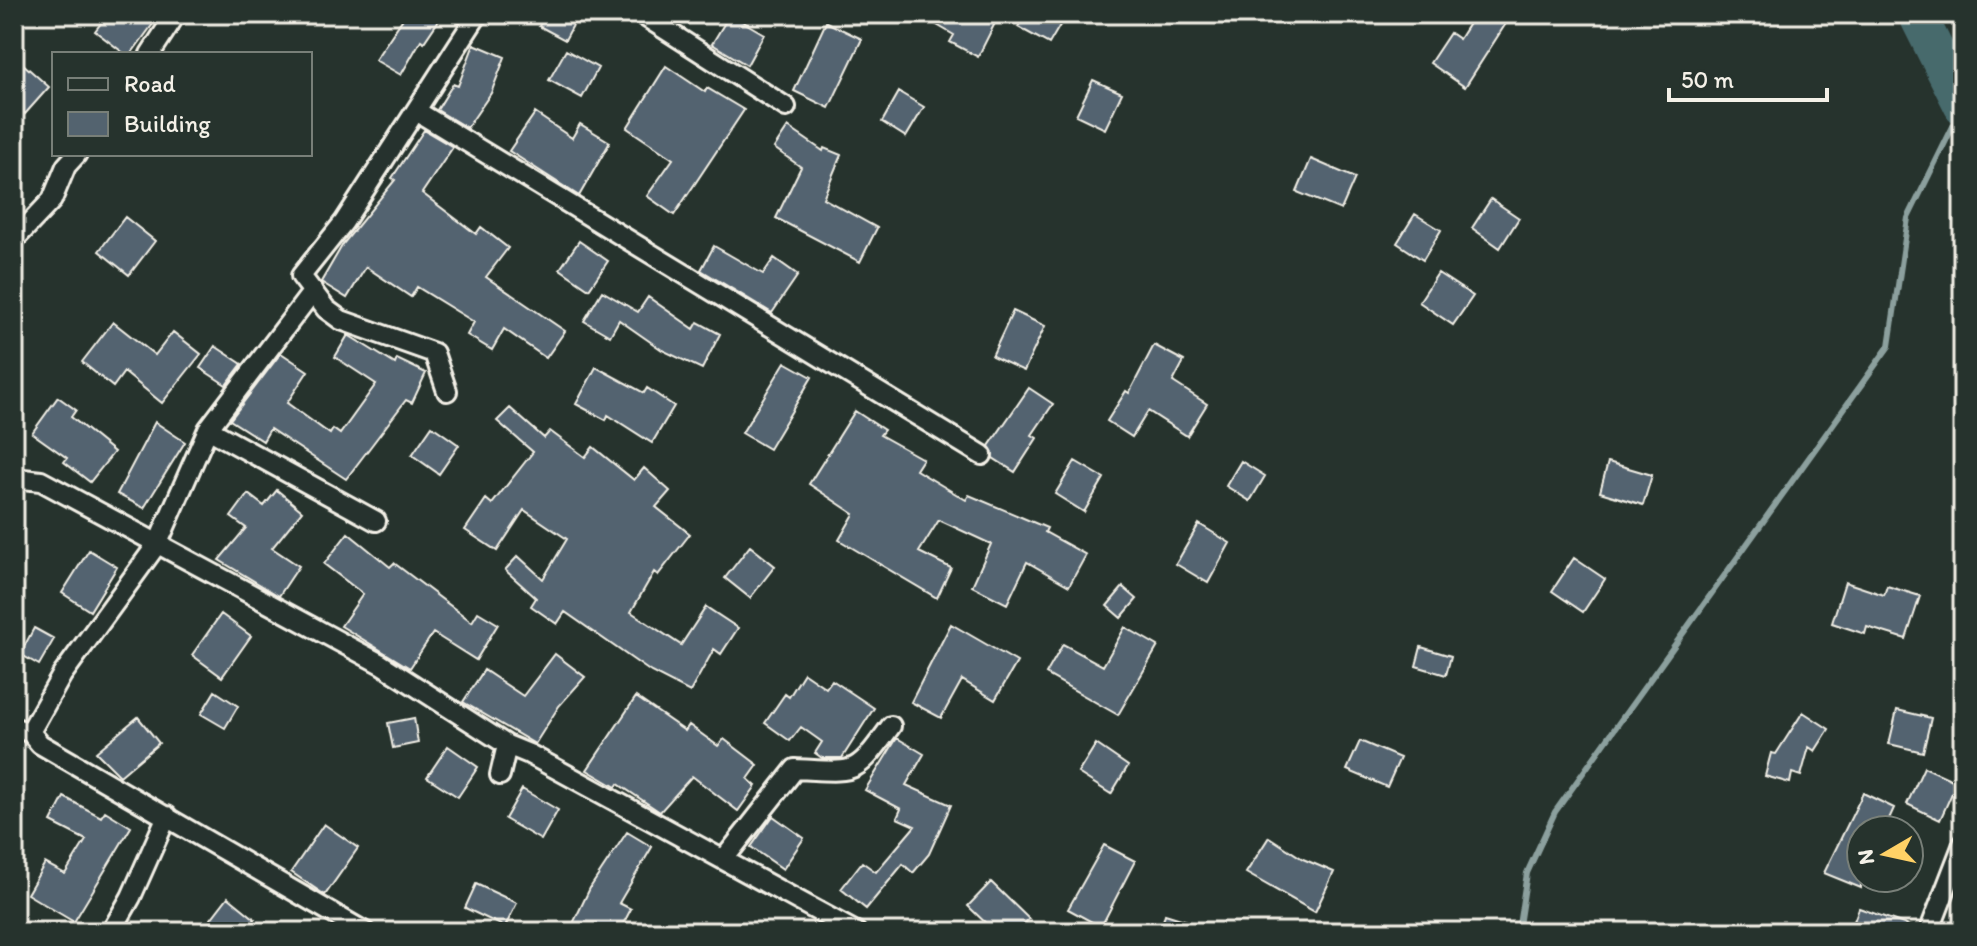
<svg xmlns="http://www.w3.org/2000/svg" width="1977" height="946" font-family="Itim,sans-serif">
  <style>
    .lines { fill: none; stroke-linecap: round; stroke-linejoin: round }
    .stream { stroke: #8ca09e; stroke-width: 6 }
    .river { stroke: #466a6c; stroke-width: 38 }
    .building { fill: #53636f; stroke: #f4f1e8; stroke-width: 2 }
    .minor-casing { stroke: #f4f1e8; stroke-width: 24 }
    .minor { stroke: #26332d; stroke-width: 18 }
  </style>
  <rect width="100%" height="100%" fill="#26332d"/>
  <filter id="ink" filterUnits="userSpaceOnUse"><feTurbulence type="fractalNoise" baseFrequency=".0125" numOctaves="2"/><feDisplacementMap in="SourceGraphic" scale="16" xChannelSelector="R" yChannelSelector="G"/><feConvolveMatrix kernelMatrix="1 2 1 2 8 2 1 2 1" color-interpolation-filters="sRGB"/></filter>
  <g filter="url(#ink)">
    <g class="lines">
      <path class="stream" d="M1518,932L1527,873L1555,812L1889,346L1908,218L1963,106"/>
      <path class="river" d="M1917,14L1963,106"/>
    </g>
    <path class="building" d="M108,14H140L153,24L131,54H125L95,31Z
      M406,14H443L424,42L421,40L401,75L375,60Z
      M546,14H579L565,40L539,26Z
      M730,14L764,34L747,65L712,44Z
      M918,14H986L997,19L978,57L950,42L954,35Z
      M1025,14H1053L1063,20L1049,44L1018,27Z
      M1475,14H1512L1465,87L1430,63L1450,33L1459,39Z
      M826,22L862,39L829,108L794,91Z
      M474,44L505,57L491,93L467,128L437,110L453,84L458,86Z
      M566,50L598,68L582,98L549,80Z
      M14,56L49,87L25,114L14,104Z
      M666,66L705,92L707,88L744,110L674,215L647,196L673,159L627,128Z
      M1093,80L1122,93L1105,129L1076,115Z
      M899,92L924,107L906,137L882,122Z
      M535,113L572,138L580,124L610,142L579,196L509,151Z
      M788,127L823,151L824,148L841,155L823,198L877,228L860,262L776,218L801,167L774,148Z
      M424,130L453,147L422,193L476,234L481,227L508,248L486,277L565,331L546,358L504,329L492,350L467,335L474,322L417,287L411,297L366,267L347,298L321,282L343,244L395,180L392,178Z
      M1311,159L1355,178L1341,210L1297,192Z
      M1491,199L1519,218L1500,248L1472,228Z
      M1415,214L1441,230L1423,260L1397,243Z
      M125,217L155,241L129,275L99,251Z
      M579,241L608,261L589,289L560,269Z
      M714,246L763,274L774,258L798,275L772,313L701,270Z
      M1438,273L1473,296L1453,325L1419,302Z
      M602,291L638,312L648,297L694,329L698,322L720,334L702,369L662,350L619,320L610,336L584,321Z
      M1013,311L1045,326L1024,371L992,356Z
      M113,322L155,355L173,332L201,354L162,403L124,372L113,387L82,362Z
      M348,335L395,364L397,359L426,373L412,403L406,400L346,479L270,429L263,441L230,420L281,353L308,371L287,403L330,434L333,429L340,434L376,384L335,357Z
      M1154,345L1184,361L1173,382L1207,404L1187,436L1148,411L1132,437L1107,421L1126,391L1129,393Z
      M215,346L242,364L226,385L200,368Z
      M785,362L812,377L769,449L742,433Z
      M596,367L644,393L647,388L674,406L652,443L608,415L606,420L576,404Z
      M1029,388L1053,404L1032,435L1037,438L1015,472L993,458L989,446Z
      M58,397L76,410L71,417L114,452L90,482L64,462L67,458L32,433Z
      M510,408L544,438L550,431L585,457L593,447L634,480L644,468L670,491L656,507L690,534L658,575L654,572L631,612L681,645L706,607L738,628L721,654L714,649L690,692L651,672L565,612L557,624L531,606L536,598L505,570L518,556L543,579L567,539L524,510L497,551L465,530L486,499L492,504L533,452L497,421Z
      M855,411L884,430L880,435L923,459L916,470L966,500L969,495L1047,528L1045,532L1086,555L1069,586L1027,562L1007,604L972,586L991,544L939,520L919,552L951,568L937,598L839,540L854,514L809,484Z
      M155,422L185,442L144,508L117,494Z
      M432,426L459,445L439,474L412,455Z
      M1075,461L1104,478L1084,512L1055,494Z
      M1241,461L1265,476L1250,501L1226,486Z
      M1608,462L1652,475L1643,505L1600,492Z
      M277,490L302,511L272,548L299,566L279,596L219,560L246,528L231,517L248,494L264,506Z
      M1199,524L1230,543L1208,583L1176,564Z
      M348,533L390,567L394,563L472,622L478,612L498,624L476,660L433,633L410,668L341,626L363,594L324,564Z
      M750,546L775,566L750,598L725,578Z
      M89,550L117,567L90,611L62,593Z
      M1574,558L1605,579L1583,612L1552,591Z
      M1845,582L1884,595L1887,586L1920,596L1906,639L1867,627L1865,634L1832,623Z
      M1123,587L1137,599L1121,618L1107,606Z
      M221,614L251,636L222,677L192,655Z
      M951,624L1017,662L995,700L962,680L941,718L911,702Z
      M1125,627L1158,646L1118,715L1046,674L1063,644L1103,666Z
      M34,628L54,639L39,665L20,654Z
      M1421,647L1451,656L1446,675L1416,666Z
      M555,654L585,677L559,706L535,744L463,702L484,670L523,696Z
      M804,673L826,688L832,680L874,708L842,758H822L815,753L822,742L801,727L790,741L765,723L785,694L789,697Z
      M215,691L238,706L225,728L201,714Z
      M636,697L685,731L689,725L718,746L724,739L758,765L748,779L756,786L738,811L692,776L660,812L618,784L616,787L587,770Z
      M1897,710L1931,718L1923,752L1889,744Z
      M1803,712L1829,729L1815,751L1809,747L1801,776L1792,773L1790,783L1765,776L1771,753L1776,754Z
      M138,717L159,743L120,776L96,752Z
      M414,718L418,743L393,748L388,723Z
      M897,738L924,754L906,785L951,805L929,854L913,873L903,864L866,909L841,889L862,862L876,872L915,826L897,818L901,809L865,790Z
      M1360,741L1400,758L1387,787L1347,770Z
      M1096,744L1128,766L1111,794L1078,773Z
      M448,746L478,767L458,797L427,777Z
      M1924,767L1957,782L1940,820L1907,804Z
      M522,789L558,810L541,840L505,819Z
      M1863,793L1894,808L1884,830H1861V888L1824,873Z
      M64,797L101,817L105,811L131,827L74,922L27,894L45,863L65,874L86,840L51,822Z
      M773,816L804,838L783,869L751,847Z
      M324,824L358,848L325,895L291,872Z
      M627,832L652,847L619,903L631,909L619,932H569L590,888Z
      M1269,837L1303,859L1334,872L1315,912L1246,873Z
      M1104,845L1135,861L1101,927L1068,909Z
      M991,882L1029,919L1017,932H995L968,906Z
      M476,884L517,903L505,927L465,908Z
      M228,897L255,919L245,932H201Z
      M1859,908L1918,929L1917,932H1850Z
      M1165,914L1210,928V932H1160Z"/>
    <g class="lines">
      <g class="minor-casing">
        <path id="minor" d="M641,14L786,107
          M150,54L176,14
          M418,112L982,455
          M14,240L52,200L66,166L77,154
          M447,391L434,353L341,320L326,309L301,276L344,222L478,14
          M208,429L376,521
          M14,478L41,481L381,664L507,745L529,754L856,932
          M14,728L30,732L40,744L365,932
          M30,732L62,675L158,543L208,429L313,291
          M500,775L507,745
          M724,859L795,769C857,772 854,777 891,726
          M111,932L131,897L167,816
          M1929,932L1963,844"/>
      </g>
      <use href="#minor" class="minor"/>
    </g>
  </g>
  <rect width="1977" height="946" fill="none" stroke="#26332d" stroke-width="48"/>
  <rect x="24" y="24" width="1929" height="898" fill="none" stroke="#f4f1e8" stroke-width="3" filter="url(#ink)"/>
  <rect x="52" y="52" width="260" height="104" fill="#26332d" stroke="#787f78" stroke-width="2"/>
  <rect x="68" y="78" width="40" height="12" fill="#26332d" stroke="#787f78" stroke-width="2"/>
  <text x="124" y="92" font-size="24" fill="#f4f1e8">Road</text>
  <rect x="68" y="112" width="40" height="24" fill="#53636f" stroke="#787f78" stroke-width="2"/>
  <text x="124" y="132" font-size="24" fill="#f4f1e8">Building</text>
  <g transform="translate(1885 854) rotate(261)"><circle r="38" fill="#26332d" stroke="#787f78" stroke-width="2"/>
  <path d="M0-6L14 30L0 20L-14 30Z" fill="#ffd166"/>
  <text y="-12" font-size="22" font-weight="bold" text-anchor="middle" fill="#f4f1e8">N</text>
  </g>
  <path d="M1669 88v12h158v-12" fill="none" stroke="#f4f1e8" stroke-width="4"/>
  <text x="1681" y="88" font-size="24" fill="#f4f1e8" stroke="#26332d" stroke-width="6" paint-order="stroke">50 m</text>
</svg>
